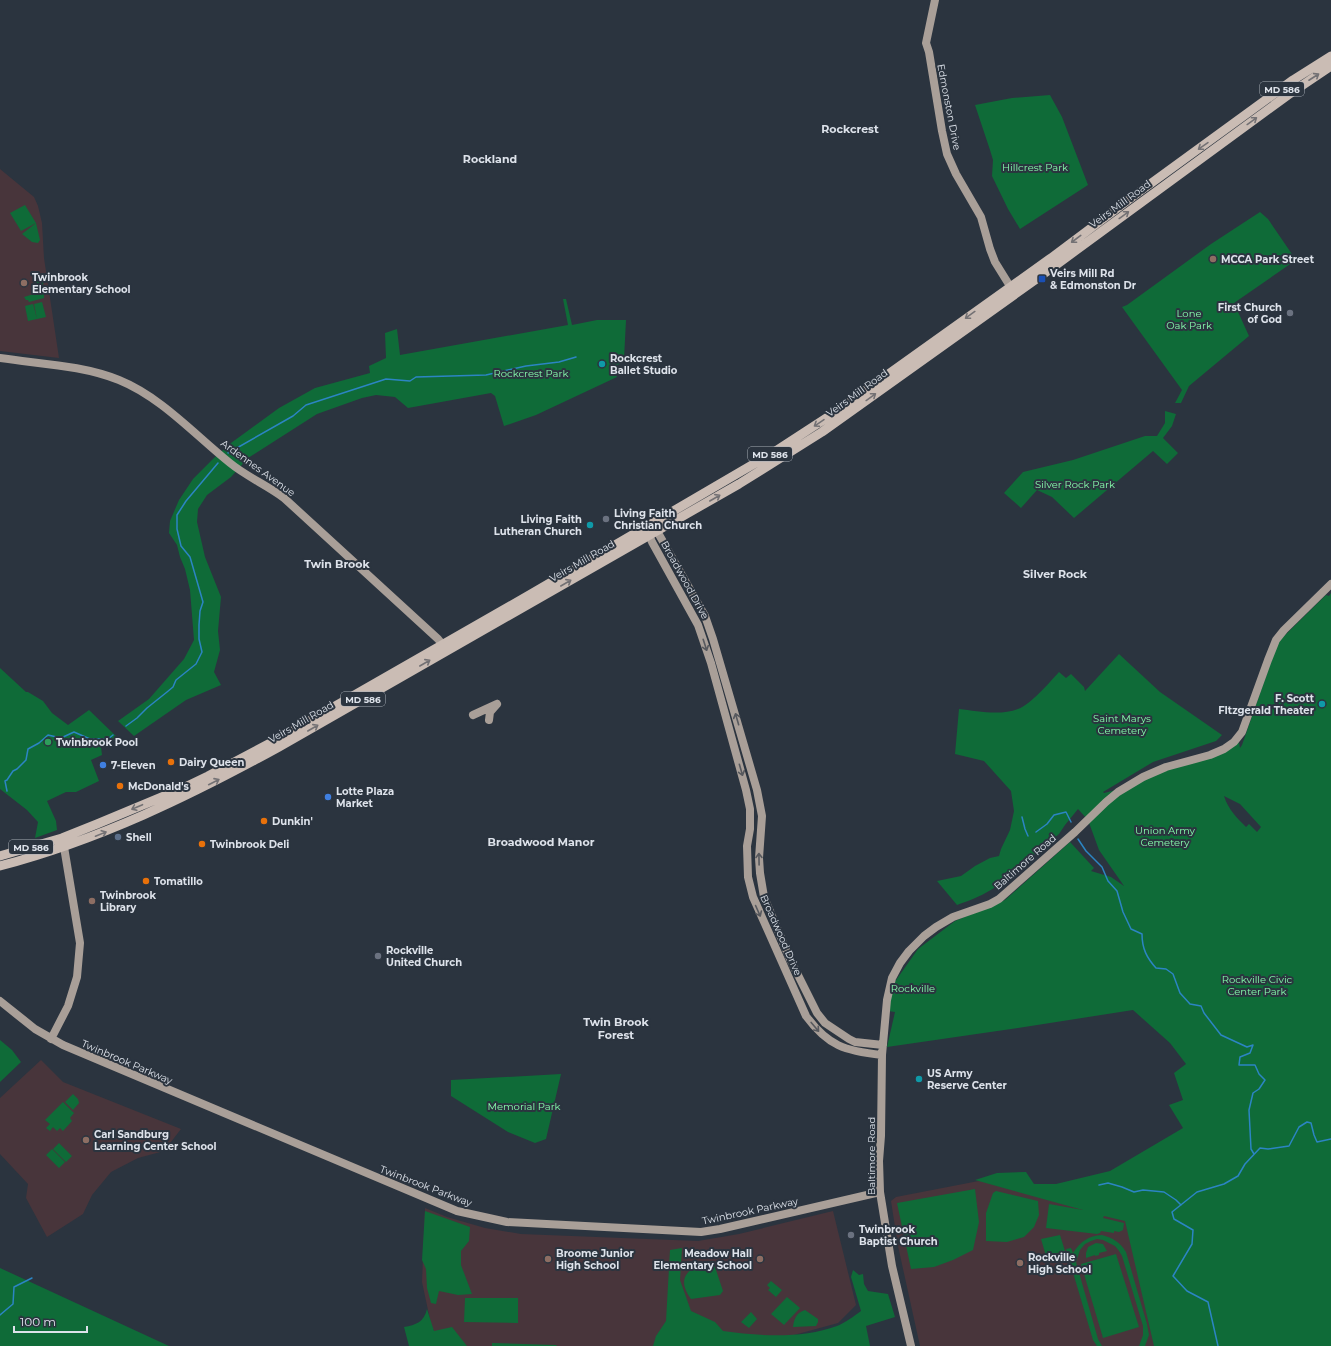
<svg xmlns="http://www.w3.org/2000/svg" width="1331" height="1346" font-family="Montserrat,sans-serif">
  <style>
    .education { fill: #48353b }
    .green { fill: #0f6b38; fill-rule: evenodd }
    .lines { fill: none; stroke-linecap: round; stroke-linejoin: round }
    .stream { stroke: #2c85c3; stroke-width: 1.5 }
    .secondary { stroke: #a99f98; stroke-width: 8 }
    .primary { stroke: #cabcb4; stroke-width: 9 }
    .oneway { stroke: #737174 }
    .oneway2 { stroke: #57595e }
    .education-dot { fill: #8d6e63; stroke: #2b343f; stroke-width: 1.5 }
    .transit-dot { fill: #1a4fb4; stroke: #2b343f; stroke-width: 1.5 }
    .worship-dot { fill: #6b7280; stroke: #2b343f; stroke-width: 1.5 }
    .culture-dot { fill: #0f9aa8; stroke: #2b343f; stroke-width: 1.5 }
    .leisure-dot { fill: #2e9e5b; stroke: #2b343f; stroke-width: 1.5 }
    .food-dot { fill: #e8710a; stroke: #2b343f; stroke-width: 1.5 }
    .shop-dot { fill: #3f7fe0; stroke: #2b343f; stroke-width: 1.5 }
    .service-dot { fill: #5c6f8a; stroke: #2b343f; stroke-width: 1.5 }
    .labels { text-anchor: middle; dominant-baseline: central; stroke-width: 4; stroke-linejoin: round; paint-order: stroke }
    .shield { fill: #2b343f; stroke: #a8aeb7; stroke-width: 1 }
    .shield-label { font-size: 9px; font-weight: bold; fill: #dde2ea }
    .street-label { font-size: 10px; fill: #dde2ea; stroke: #2b343f }
    .park-label { font-size: 10px; fill: #86fcac; stroke: #2b343f }
    .poi-label { font-size: 10px; font-weight: bold; fill: #dde2ea; stroke: #2b343f; text-anchor: start }
    .neighbourhood-label { font-size: 11px; font-weight: bold; fill: #dde2ea; stroke: #2b343f }
  </style>
  <rect width="100%" height="100%" fill="#2b343f"/>
  <path class="education" d="M0,169L34,197L38,206L42,223L44,258L59,358L0,351Z
    M41,1060L63,1082L181,1129L164,1151L138,1158L111,1172L92,1195L83,1214L47,1237L26,1198L28,1184L0,1154V1098Z
    M989,1179L1132,1220L1157,1346H920L898,1246L891,1201L896,1197Z
    M425,1208L447,1217L485,1228L521,1234L698,1241L739,1234L833,1211L856,1305L838,1323L783,1338L678,1346H440L431,1324L422,1282Z"/>
  <path class="green" d="M1050,95L1062,117L1088,185L1020,229L1008,209L992,176L993,160L990,150L975,105L1012,98Z
    M25,205L36,223L21,231L10,213Z
    M1260,212L1268,219L1296,260L1234,303L1249,336L1189,386L1181,403H1175L1182,390L1122,307L1127,305L1211,244Z
    M36,223L40,240L38,243L32,242L22,234Z
    M43,280L44,298L29,302L28,300H26L24,297L37,293L34,281Z
    M563,299H566L572,325L597,320H626L624,359L621,363L613,367L617,377L536,415L504,426L495,396L491,393L408,408L395,397L376,395L362,398L317,414L248,458L231,477L207,495L198,509L197,522L205,557L221,597L218,631L220,650L214,672L221,685L186,700L134,736L118,721L149,699L184,659L194,640L190,590L185,569L180,557L177,545L169,533L170,521L179,500L193,479L214,458L231,443L279,408L315,388L370,373L369,366L386,358L385,333L397,329L400,355L568,325Z
    M42,302L46,317L37,319L34,304Z
    M33,304L37,319L28,321L25,306Z
    M1165,411L1176,414L1172,426L1163,438L1178,453L1167,464L1153,451L1074,518L1052,497L1037,490L1021,508L1004,493L1023,472L1073,460L1145,436H1157L1165,423Z
    M1331,593V1346H1154L1125,1221L1104,1216L1103,1218L1124,1223L1123,1230L1119,1232L1114,1231V1233L1101,1231L1100,1233L1097,1234L1046,1228L1049,1204L1083,1210L975,1180L997,1173L1026,1172L1034,1184H1056L1110,1171L1183,1128L1169,1105L1183,1100L1174,1073L1186,1064L1170,1043L1133,1010L1018,1028L887,1047L895,1012L888,1011L894,983L918,949L955,921L1005,900L1070,842L1094,868L1091,871L1111,877L1124,886L1099,850L1088,820L1078,809L1065,825L1059,834L997,886C984,895 971,900 957,905L937,881L961,876L975,866L990,858L999,856L1001,849L1010,830L1014,811L1011,791L984,761L955,754L959,709C977,711 1000,716 1018,709C1031,704 1049,683 1059,672L1066,678L1071,674L1084,687L1085,691L1119,654L1160,692L1222,735L1216,741L1153,762L1103,792L1104,793L1124,788L1143,777L1210,755L1238,737L1240,748L1242,745L1278,642L1326,595L1329,596ZM1224,796L1240,804L1261,827L1257,832L1249,824L1246,827C1237,818 1228,809 1224,796Z
    M0,668L26,692H28L43,701L52,713L68,725L89,710L118,738L101,747L102,755L91,760L99,781L76,792H66L47,801L56,821L57,830L35,838L38,822L27,810L0,789Z
    M0,1040L12,1050L21,1062L0,1082Z
    M561,1074L546,1139L535,1143L508,1132L451,1096V1080Z
    M73,1094L78,1099L79,1103L73,1110L65,1102Z
    M63,1102L74,1113L70,1118L72,1121L63,1131L60,1128L57,1131L53,1127L50,1131L46,1128L50,1124L45,1120Z
    M59,1143L72,1156L66,1162L53,1149Z
    M52,1149L65,1162L59,1168L46,1155Z
    M975,1189L979,1222L973,1250L953,1260L934,1267L911,1269L897,1203Z
    M996,1191L1038,1201L1039,1215L1034,1227L1024,1237L1007,1242L986,1241V1213L993,1193Z
    M425,1211L470,1227L469,1241L461,1251V1265L472,1294L458,1295L439,1291L436,1304L431,1303L427,1288L426,1269L422,1260Z
    M1060,1235L1065,1251L1046,1256L1041,1239Z
    M1102,1235C1113,1238 1120,1242 1126,1252L1147,1324L1149,1335L1145,1346H1139L1143,1335V1326L1122,1256L1119,1251L1115,1246L1103,1240L1097,1239L1091,1241L1085,1244L1080,1250L1076,1262L1098,1339L1102,1346H1097L1093,1340L1066,1249L1071,1248L1073,1253C1081,1241 1088,1236 1102,1235Z
    M1096,1243L1103,1244L1107,1251L1099,1253V1255L1095,1256V1255L1086,1258V1253L1088,1247Z
    M682,1248L680,1280L691,1311L715,1322L723,1331C759,1336 802,1339 837,1326C845,1323 854,1316 861,1311L851,1277L853,1270L859,1275L863,1274L864,1284L868,1291L888,1294L895,1317L866,1326L870,1346H653L656,1336L666,1321L670,1250Z
    M1116,1254L1139,1327L1103,1338L1081,1264Z
    M713,1261L723,1291L720,1295L691,1299C674,1276 691,1266 713,1261Z
    M0,1268L169,1346H0Z
    M771,1281L782,1290L776,1297L768,1290L770,1288L767,1285Z
    M787,1297L800,1308L784,1325L771,1314Z
    M465,1298H518V1323L464,1322Z
    M427,1309L434,1331L452,1327L467,1346H409L404,1327C416,1325 424,1322 427,1309Z
    M805,1310L818,1319V1322L816,1326L793,1327C794,1319 796,1313 805,1310Z
    M751,1312L757,1319L749,1328L741,1322Z
    M492,1343L556,1345L557,1346H492Z"/>
  <g class="lines">
    <path class="stream" d="M228,453L293,416L306,405L386,379L410,381L416,377L486,375L526,366L559,362L576,357
      M126,726L137,718L147,708L167,692L173,687L176,680L196,664L202,652L199,639V625L200,611L203,602L190,557L181,546L177,529V515L186,501L218,463
      M7,791L5,781L7,780L13,771L17,769L26,760L28,749L39,743L48,735L61,738L74,732L90,739H108L113,735
      M1022,817L1025,829L1028,836
      M1036,832L1047,824L1054,815L1066,812L1071,822
      M1078,839L1086,851L1102,867L1108,881L1117,891L1123,912L1131,929L1142,934C1142,949 1147,958 1156,968L1166,969L1173,974L1180,993L1190,1004L1201,1006L1204,1013L1221,1035L1247,1047L1253,1045L1250,1053L1240,1057L1239,1065H1255L1259,1074L1265,1080L1259,1089L1253,1093L1249,1110L1251,1149L1254,1154
      M1099,1185L1108,1183L1122,1187L1134,1192L1143,1190L1164,1192L1176,1200L1181,1205
      M0,1315L13,1304L14,1287L32,1278
      M1218,1346L1208,1302L1187,1291L1173,1276L1192,1244L1193,1230L1174,1219L1172,1212L1197,1192L1224,1184L1238,1176L1245,1164L1260,1148L1268,1149L1289,1146L1299,1127L1307,1122L1311,1123L1314,1135L1317,1142L1331,1139"/>
    <path class="secondary" d="M935,0L926,43L929,52L942,131L947,154L956,174L981,217L990,249L995,262L1013,291
      M0,358C39,364 82,365 119,380C161,397 195,435 230,463C247,477 267,485 284,498L438,639L446,649
      M652,528L657,531L705,616L713,639L757,790L762,816L759,858L760,873L764,897L790,959L817,1013L825,1023L849,1039L855,1042L883,1045
      M650,529L649,535L652,542L698,625L711,663L746,790L750,809V829L747,846L748,877L753,897L806,1016C828,1046 845,1051 882,1055
      M473,715L497,704
      M489,720L490,712L497,704
      M0,1001L35,1029L63,1045L457,1211L507,1222L701,1232L720,1229L880,1192
      M51,1039L68,1006L77,977L80,943L63,841
      M911,1346L892,1266L880,1192L879,1161L881,1136L882,1055L887,1000L892,978L900,963L909,951L924,936L936,927L953,917L990,904L999,899L1075,832L1106,802L1118,792L1143,777L1166,767L1210,755L1224,749L1234,742L1242,732L1268,660L1276,640L1284,630L1331,584"/>
    <path class="primary" d="M0,856L62,838L97,824L181,789L208,776L276,740L531,594L771,454L834,413L1051,258L1135,195L1293,80L1331,56
      M0,866C99,840 190,796 279,747L739,484L822,432L1056,265L1288,95L1331,66"/>
  </g>
  <defs><path id="oneway-shaft" d="M-6 0H5M1.5-3L5.5 0L1.5 3" fill="none" stroke-width="1.6" stroke-linecap="round" stroke-linejoin="round"/></defs>
  <g class="oneway">
    <use href="#oneway-shaft" transform="translate(1314 77) rotate(-33)"/>
    <use href="#oneway-shaft" transform="translate(1252 121) rotate(-36)"/>
    <use href="#oneway-shaft" transform="translate(1203 146) rotate(145)"/>
    <use href="#oneway-shaft" transform="translate(1124 215) rotate(-36)"/>
    <use href="#oneway-shaft" transform="translate(1076 239) rotate(143)"/>
    <use href="#oneway-shaft" transform="translate(970 315) rotate(144)"/>
    <use href="#oneway-shaft" transform="translate(871 397) rotate(-36)"/>
    <use href="#oneway-shaft" transform="translate(819 423) rotate(146)"/>
    <use href="#oneway-shaft" transform="translate(715 498) rotate(-30)"/>
    <use href="#oneway-shaft" transform="translate(566 583) rotate(-30)"/>
    <use href="#oneway-shaft" transform="translate(425 663) rotate(-30)"/>
    <use href="#oneway-shaft" transform="translate(313 728) rotate(-30)"/>
    <use href="#oneway-shaft" transform="translate(214 782) rotate(-27)"/>
    <use href="#oneway-shaft" transform="translate(137 807) rotate(157)"/>
    <use href="#oneway-shaft" transform="translate(101 834) rotate(-22)"/>
  </g>
  <g class="oneway2">
    <use href="#oneway-shaft" transform="translate(705 645) rotate(72)"/>
    <use href="#oneway-shaft" transform="translate(737 719) rotate(-106)"/>
    <use href="#oneway-shaft" transform="translate(741 770) rotate(74)"/>
    <use href="#oneway-shaft" transform="translate(759 859) rotate(-91)"/>
    <use href="#oneway-shaft" transform="translate(758 911) rotate(66)"/>
    <use href="#oneway-shaft" transform="translate(815 1027) rotate(50)"/>
  </g>
  <g class="education-dot">
    <circle cx="1213" cy="259" r="4"/>
    <circle cx="24" cy="283" r="4"/>
    <circle cx="92" cy="901" r="4"/>
    <circle cx="86" cy="1140" r="4"/>
    <circle cx="548" cy="1259" r="4"/>
    <circle cx="760" cy="1259" r="4"/>
    <circle cx="1020" cy="1263" r="4"/>
  </g>
  <rect class="transit-dot" x="1038" y="275" width="8" height="8" rx="2"/>
  <g class="worship-dot">
    <circle cx="1290" cy="313" r="4"/>
    <circle cx="606" cy="519" r="4"/>
    <circle cx="378" cy="956" r="4"/>
    <circle cx="851" cy="1235" r="4"/>
  </g>
  <g class="culture-dot">
    <circle cx="602" cy="364" r="4"/>
    <circle cx="590" cy="525" r="4"/>
    <circle cx="1322" cy="704" r="4"/>
    <circle cx="919" cy="1079" r="4"/>
  </g>
  <circle class="leisure-dot" cx="48" cy="742" r="4"/>
  <g class="food-dot">
    <circle cx="171" cy="762" r="4"/>
    <circle cx="120" cy="786" r="4"/>
    <circle cx="264" cy="821" r="4"/>
    <circle cx="202" cy="844" r="4"/>
    <circle cx="146" cy="881" r="4"/>
  </g>
  <g class="shop-dot">
    <circle cx="103" cy="765" r="4"/>
    <circle cx="328" cy="797" r="4"/>
  </g>
  <circle class="service-dot" cx="118" cy="837" r="4"/>
  <g class="labels">
    <g class="shield">
      <rect x="1260" y="82" width="44" height="14" rx="3"/>
      <rect x="748" y="447" width="44" height="14" rx="3"/>
      <rect x="341" y="692" width="44" height="14" rx="3"/>
      <rect x="9" y="840" width="44" height="14" rx="3"/>
    </g>
    <g class="shield-label">
      <text x="1282" y="89">MD 586</text>
      <text x="770" y="454">MD 586</text>
      <text x="363" y="699">MD 586</text>
      <text x="31" y="847">MD 586</text>
    </g>
    <g class="street-label">
      <text transform="translate(949 107) rotate(79)">Edmonston Drive</text>
      <text transform="translate(1120 204) rotate(-36)">Veirs Mill Road</text>
      <text transform="translate(857 393) rotate(-36)">Veirs Mill Road</text>
      <text transform="translate(258 468) rotate(36)">Ardennes Avenue</text>
      <text transform="translate(582 561) rotate(-30)">Veirs Mill Road</text>
      <text transform="translate(685 580) rotate(61)">Broadwood Drive</text>
      <text transform="translate(301 722) rotate(-30)">Veirs Mill Road</text>
      <text transform="translate(1025 862) rotate(-41)">Baltimore Road</text>
      <text transform="translate(781 935) rotate(66)">Broadwood Drive</text>
      <text transform="translate(127 1062) rotate(23)">Twinbrook Parkway</text>
      <text transform="translate(871 1156) rotate(-90)">Baltimore Road</text>
      <text transform="translate(426 1186) rotate(21)">Twinbrook Parkway</text>
      <text transform="translate(750 1211) rotate(-12)">Twinbrook Parkway</text>
    </g>
    <g class="park-label">
      <text x="1035" y="167">Hillcrest Park</text>
      <text x="1189" y="313">Lone<tspan x="1189" dy="12">Oak Park</tspan></text>
      <text x="531" y="373">Rockcrest Park</text>
      <text x="1075" y="484">Silver Rock Park</text>
      <text x="1122" y="718">Saint Marys<tspan x="1122" dy="12">Cemetery</tspan></text>
      <text x="1165" y="830">Union Army<tspan x="1165" dy="12">Cemetery</tspan></text>
      <text x="1257" y="979">Rockville Civic<tspan x="1257" dy="12">Center Park</tspan></text>
      <text x="913" y="988">Rockville</text>
      <text x="524" y="1106">Memorial Park</text>
    </g>
    <g class="poi-label">
      <text x="1221" y="259">MCCA Park Street</text>
      <text x="1050" y="273">Veirs Mill Rd<tspan x="1050" dy="12">&amp; Edmonston Dr</tspan></text>
      <text x="32" y="277">Twinbrook<tspan x="32" dy="12">Elementary School</tspan></text>
      <text x="1282" y="307" text-anchor="end">First Church<tspan x="1282" dy="12">of God</tspan></text>
      <text x="610" y="358">Rockcrest<tspan x="610" dy="12">Ballet Studio</tspan></text>
      <text x="614" y="513">Living Faith<tspan x="614" dy="12">Christian Church</tspan></text>
      <text x="582" y="519" text-anchor="end">Living Faith<tspan x="582" dy="12">Lutheran Church</tspan></text>
      <text x="1314" y="698" text-anchor="end">F. Scott<tspan x="1314" dy="12">FItzgerald Theater</tspan></text>
      <text x="56" y="742">Twinbrook Pool</text>
      <text x="179" y="762">Dairy Queen</text>
      <text x="111" y="765">7-Eleven</text>
      <text x="128" y="786">McDonald's</text>
      <text x="336" y="791">Lotte Plaza<tspan x="336" dy="12">Market</tspan></text>
      <text x="272" y="821">Dunkin'</text>
      <text x="126" y="837">Shell</text>
      <text x="210" y="844">Twinbrook Deli</text>
      <text x="154" y="881">Tomatillo</text>
      <text x="100" y="895">Twinbrook<tspan x="100" dy="12">Library</tspan></text>
      <text x="386" y="950">Rockville<tspan x="386" dy="12">United Church</tspan></text>
      <text x="927" y="1073">US Army<tspan x="927" dy="12">Reserve Center</tspan></text>
      <text x="94" y="1134">Carl Sandburg<tspan x="94" dy="12">Learning Center School</tspan></text>
      <text x="859" y="1229">Twinbrook<tspan x="859" dy="12">Baptist Church</tspan></text>
      <text x="556" y="1253">Broome Junior<tspan x="556" dy="12">High School</tspan></text>
      <text x="752" y="1253" text-anchor="end">Meadow Hall<tspan x="752" dy="12">Elementary School</tspan></text>
      <text x="1028" y="1257">Rockville<tspan x="1028" dy="12">High School</tspan></text>
    </g>
    <g class="neighbourhood-label">
      <text x="850" y="129">Rockcrest</text>
      <text x="490" y="159">Rockland</text>
      <text x="337" y="564">Twin Brook</text>
      <text x="1055" y="574">Silver Rock</text>
      <text x="541" y="842">Broadwood Manor</text>
      <text x="616" y="1022">Twin Brook<tspan x="616" dy="13">Forest</tspan></text>
    </g>
  </g>
  <path d="M14 1326v6h73v-6" fill="none" stroke="#dde2ea" stroke-width="2"/>
  <text x="20" y="1326" font-size="12" fill="#dde2ea" stroke="#2b343f" stroke-width="3" paint-order="stroke">100 m</text>
</svg>
